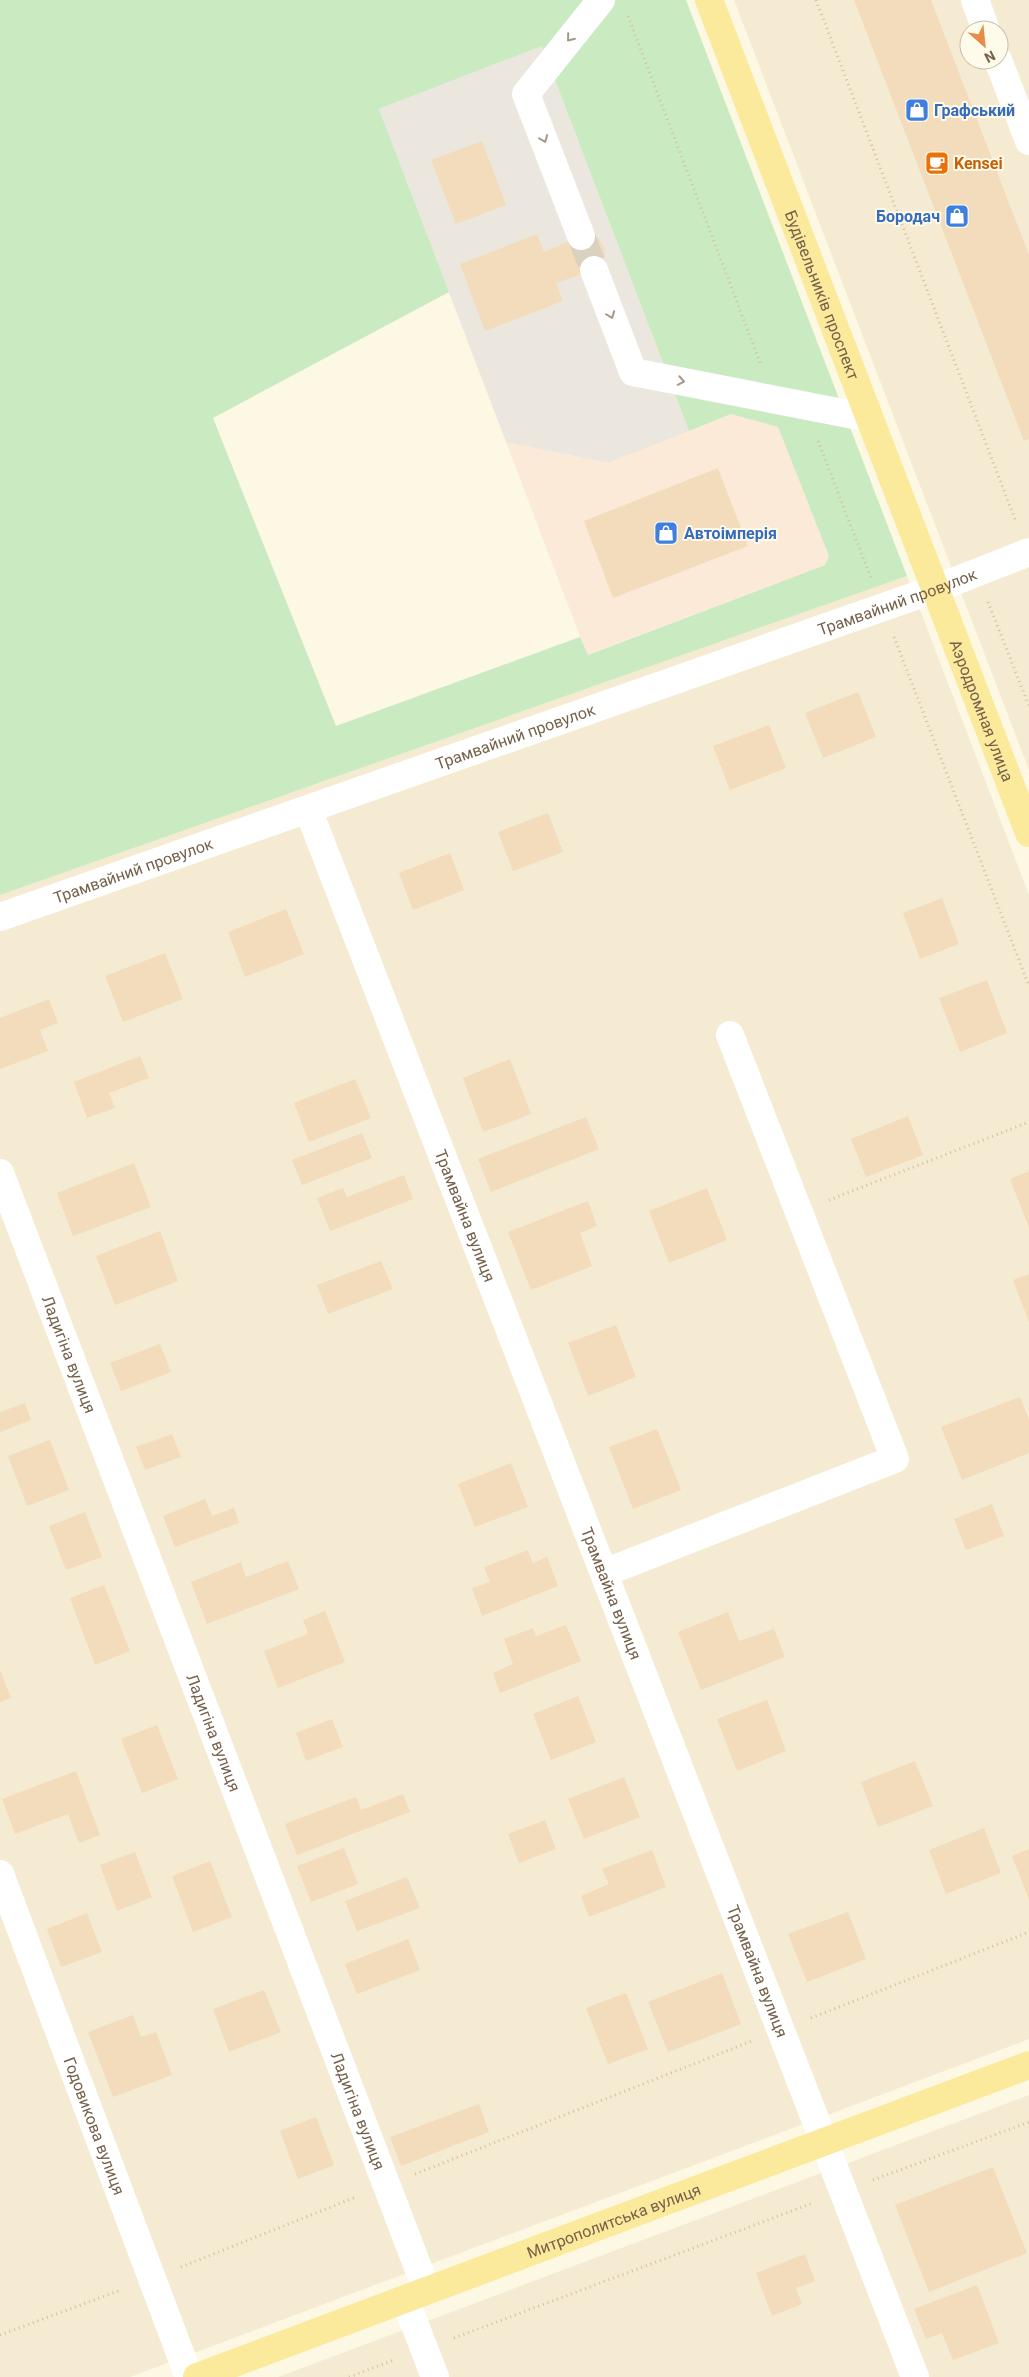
<svg xmlns="http://www.w3.org/2000/svg" width="1029" height="2377" font-family="Roboto,sans-serif">
  <style>
    .residential { fill: #f4ebd2; fill-rule: evenodd }
    .commercial { fill: #fcead8 }
    .industrial { fill: #ece7de }
    .green { fill: #caeac2; fill-rule: evenodd }
    .building { fill: #f2dcbc }
    .lines { fill: none; stroke-linecap: round; stroke-linejoin: round }
    .minor-tunnel { stroke: #dad2be; stroke-width: 28; stroke-dasharray: 28 14; stroke-linecap: butt }
    .path { stroke: #d6bf9f; stroke-width: 3; stroke-dasharray: 1 4; stroke-linecap: butt }
    .minor { stroke: #fff; stroke-width: 28 }
    .major { stroke: #fbea9c; stroke-width: 28 }
    .oneway { stroke: #a59889 }
    .labels { text-anchor: middle; dominant-baseline: central; stroke-width: 4; stroke-linejoin: round; paint-order: stroke }
    .shop-label { font-size: 16px; font-weight: bold; fill: #366cbe; stroke: #fffbea; text-anchor: start }
    .food-label { font-size: 16px; font-weight: bold; fill: #c56008; stroke: #fffbea; text-anchor: start }
    .street-label { font-size: 16px; fill: #75614a; stroke: #fffbea }
  </style>
  <rect width="100%" height="100%" fill="#fcf8e4"/>
  <path class="residential" d="M734,0H1029V770ZM969,30H999V60H969Z
    M907,576L1029,895V2039L130,2377H0V895Z
    M1029,2095V2377H278Z"/>
  <path class="commercial" d="M731,414L778,427L829,556L825,565L587,655L506,442L608,463Z"/>
  <path class="industrial" d="M542,46L689,431L608,463L506,442L379,109Z"/>
  <path class="green" d="M0,0H686L907,576L0,895ZM542,46L689,431L731,414L778,427L829,556L825,565L588,655L580,637L336,726L213,418L449,292L379,109Z"/>
  <path class="building" d="M854,0H931L1029,255V439L1024,441Z
    M482,141L506,205L456,224L431,160Z
    M537,234L544,252L581,236H590L599,239L604,247L605,256L601,265L594,270L556,283L563,301L485,331L460,264Z
    M718,468L748,546L613,598L584,521Z
    M858,692L876,737L823,758L805,713Z
    M769,725L786,768L730,790L713,746Z
    M548,813L563,852L513,871L498,832Z
    M450,853L464,890L413,910L399,873Z
    M942,898L959,944L920,959L903,913Z
    M286,909L304,954L245,977L228,932Z
    M165,953L183,999L123,1022L105,976Z
    M987,980L1007,1033L960,1052L939,998Z
    M49,999L58,1023L40,1030L48,1051L0,1069V1018Z
    M140,1056L149,1078L109,1093L115,1108L87,1118L74,1082Z
    M510,1059L531,1114L483,1132L463,1078Z
    M355,1079L371,1118L309,1142L294,1103Z
    M908,1116L923,1155L866,1177L851,1139Z
    M586,1117L599,1149L491,1192L478,1159Z
    M362,1133L372,1158L302,1185L292,1160Z
    M134,1163L151,1207L73,1236L57,1193Z
    M1029,1171V1228L1010,1179Z
    M404,1175L413,1199L330,1231L317,1198L343,1188L347,1197Z
    M707,1188L727,1240L669,1263L649,1211Z
    M588,1201L597,1226L580,1233L592,1266L531,1290L508,1232Z
    M160,1231L178,1281L115,1305L96,1256Z
    M381,1261L393,1289L328,1314L317,1285Z
    M1029,1274V1322L1013,1280Z
    M616,1325L636,1377L588,1396L568,1343Z
    M160,1344L171,1372L121,1391L110,1363Z
    M1020,1397L1029,1420V1453L962,1480L941,1427Z
    M25,1403L31,1420L0,1432V1412Z
    M657,1429L681,1490L633,1509L609,1447Z
    M172,1434L181,1457L145,1470L136,1447Z
    M50,1440L69,1490L27,1506L8,1456Z
    M511,1463L528,1507L475,1527L458,1484Z
    M205,1499L212,1516L234,1508L239,1523L175,1547L163,1516Z
    M992,1504L1004,1536L966,1550L954,1519Z
    M85,1512L102,1557L66,1570L49,1526Z
    M528,1550L533,1563L547,1557L558,1586L482,1616L472,1588L490,1582L484,1567Z
    M288,1561L299,1589L207,1624L191,1582L241,1562L246,1577Z
    M104,1585L130,1651L95,1665L70,1598Z
    M325,1611L345,1662L278,1688L264,1651L308,1634L303,1620Z
    M728,1612L739,1641L774,1629L785,1657L701,1690L678,1632Z
    M566,1625L581,1661L500,1693L493,1673L513,1664L504,1639L533,1628L536,1636Z
    M0,1670L11,1698L0,1702Z
    M578,1696L596,1742L551,1760L533,1714Z
    M767,1700L786,1751L737,1771L717,1719Z
    M332,1719L343,1747L306,1761L296,1733Z
    M157,1725L178,1779L142,1793L121,1739Z
    M915,1761L933,1806L878,1827L861,1782Z
    M76,1771L100,1835L79,1843L68,1814L15,1834L2,1799Z
    M624,1777L640,1817L584,1839L568,1799Z
    M403,1794L410,1812L297,1855L285,1824L356,1797L361,1810Z
    M545,1820L556,1849L519,1863L508,1834Z
    M984,1828L1001,1873L946,1894L929,1850Z
    M344,1848L358,1884L311,1902L297,1866Z
    M1029,1849V1900L1012,1856Z
    M652,1850L666,1887L589,1917L581,1896L609,1884L602,1869Z
    M135,1852L152,1897L117,1911L100,1865Z
    M210,1861L232,1917L193,1932L172,1876Z
    M407,1877L420,1908L357,1931L345,1901Z
    M848,1912L866,1959L807,1982L788,1934Z
    M87,1913L102,1952L61,1967L47,1929Z
    M408,1939L420,1970L357,1994L345,1964Z
    M722,1973L741,2024L668,2052L648,2002Z
    M264,1990L281,2032L229,2052L213,2009Z
    M626,1993L648,2049L608,2064L586,2008Z
    M133,2015L141,2037L156,2032L172,2075L113,2097L88,2032Z
    M479,2104L489,2132L401,2166L390,2137Z
    M316,2117L334,2165L298,2179L280,2131Z
    M993,2167L1027,2253L929,2292L895,2205Z
    M805,2254L815,2281L796,2288L802,2304L772,2316L756,2273Z
    M977,2285L999,2343L953,2360L942,2333L926,2339L914,2309Z"/>
  <g class="lines">
    <path class="minor-tunnel" d="M581,236L594,270"/>
    <path class="path" d="M816,0L1016,522
      M628,16L761,365
      M818,441L871,578
      M988,602L1029,706
      M894,637L1029,986
      M829,1200L1029,1122
      M811,2018L1029,1932
      M415,2174L752,2041
      M873,2180L1029,2122
      M181,2267L356,2197
      M0,2335L121,2290
      M454,2338L813,2203
      M349,2377L394,2360"/>
    <g class="minor">
      <path d="M975,0L986,30"/>
      <path d="M998,60L1029,141"/>
      <path d="M581,236L526,94L601,0"/>
      <path d="M594,270L633,372L869,418"/>
      <path id="s1" d="M308,809L915,2377"/>
      <path id="s2" d="M0,917L935,589L1029,552"/>
      <path id="s3" d="M0,1173L427,2291"/>
      <path d="M604,1573L895,1459L730,1035"/>
      <path id="s4" d="M0,1874L189,2377"/>
      <path d="M405,2299L435,2377"/>
    </g>
    <g class="major">
      <path id="s5" d="M709,0L1029,833"/>
      <path id="s6" d="M197,2377L1029,2065"/>
    </g>
  </g>
  <defs><path id="oneway-chevron" d="M-2-3.5L2.5 0L-2 3.5" fill="none" stroke-width="1.6" stroke-linecap="round" stroke-linejoin="round" transform="scale(1.25)"/></defs>
  <g class="oneway">
    <use href="#oneway-chevron" transform="translate(570 38) rotate(129)"/>
    <use href="#oneway-chevron" transform="translate(544 139) rotate(69)"/>
    <use href="#oneway-chevron" transform="translate(611 315) rotate(69)"/>
    <use href="#oneway-chevron" transform="translate(681 381) rotate(11)"/>
  </g>
  <defs>
    <g id="shop-square" transform="scale(1.25)"><rect x="-9" y="-9" width="18" height="18" rx="4" fill="#3f7fe0" stroke="#fffbea"/><path d="M-5-2.5h2.3a2.7 3.5 0 0 1 5.4 0H5L5.5 6h-11ZM-1.5-2.5h3a1.5 2.3 0 0 0-3 0Z" fill="#fff"/></g>
    <g id="cafe-square" transform="scale(1.25)"><rect x="-9" y="-9" width="18" height="18" rx="4" fill="#e8710a" stroke="#fffbea"/><path d="M-5.5-4.5H6V0H3Q3 3.5 0 3.5H-2.5Q-5.5 3.5-5.5 0ZM3-3.2v2h1.7v-2ZM-6 4.5H4V6H-6Z" fill="#fff"/></g>
  </defs>
  <g fill-rule="evenodd">
    <use href="#shop-square" x="917" y="110"/>
    <use href="#cafe-square" x="937" y="163"/>
    <use href="#shop-square" x="957" y="216"/>
    <use href="#shop-square" x="666" y="533"/>
  </g>
  <g class="labels">
    <g class="shop-label">
      <text x="934" y="110">Графський</text>
      <text x="940" y="216" text-anchor="end">Бородач</text>
      <text x="684" y="533">Автоімперія</text>
    </g>
    <g class="food-label">
      <text x="954" y="163">Kensei</text>
    </g>
    <g class="street-label">
      <text stroke="none"><textPath href="#s5" startOffset="316">Будівельників проспект</textPath></text>
      <text stroke="none"><textPath href="#s2" startOffset="951">Трамвайний провулок</textPath></text>
      <text stroke="none"><textPath href="#s5" startOffset="761">Аэродромная улица</textPath></text>
      <text stroke="none"><textPath href="#s2" startOffset="546">Трамвайний провулок</textPath></text>
      <text stroke="none"><textPath href="#s2" startOffset="141">Трамвайний провулок</textPath></text>
      <text stroke="none"><textPath href="#s1" startOffset="436">Трамвайна вулиця</textPath></text>
      <text stroke="none"><textPath href="#s3" startOffset="194">Ладигіна вулиця</textPath></text>
      <text stroke="none"><textPath href="#s1" startOffset="841">Трамвайна вулиця</textPath></text>
      <text stroke="none"><textPath href="#s3" startOffset="599">Ладигіна вулиця</textPath></text>
      <text stroke="none"><textPath href="#s1" startOffset="1246">Трамвайна вулиця</textPath></text>
      <text stroke="none"><textPath href="#s3" startOffset="1004">Ладигіна вулиця</textPath></text>
      <text stroke="none"><textPath href="#s4" startOffset="269">Годовикова вулиця</textPath></text>
      <text stroke="none"><textPath href="#s6" startOffset="445">Митрополитська вулиця</textPath></text>
    </g>
  </g>
  <g transform="translate(984 45) rotate(153)"><circle r="24" fill="#fffbea" stroke="#c8bdaa"/>
  <path d="M0-4L9 19L0 12L-9 19Z" fill="#e68b49"/>
  <text y="-8" font-size="14" font-weight="bold" text-anchor="middle" fill="#75614a">N</text>
  </g>
</svg>
